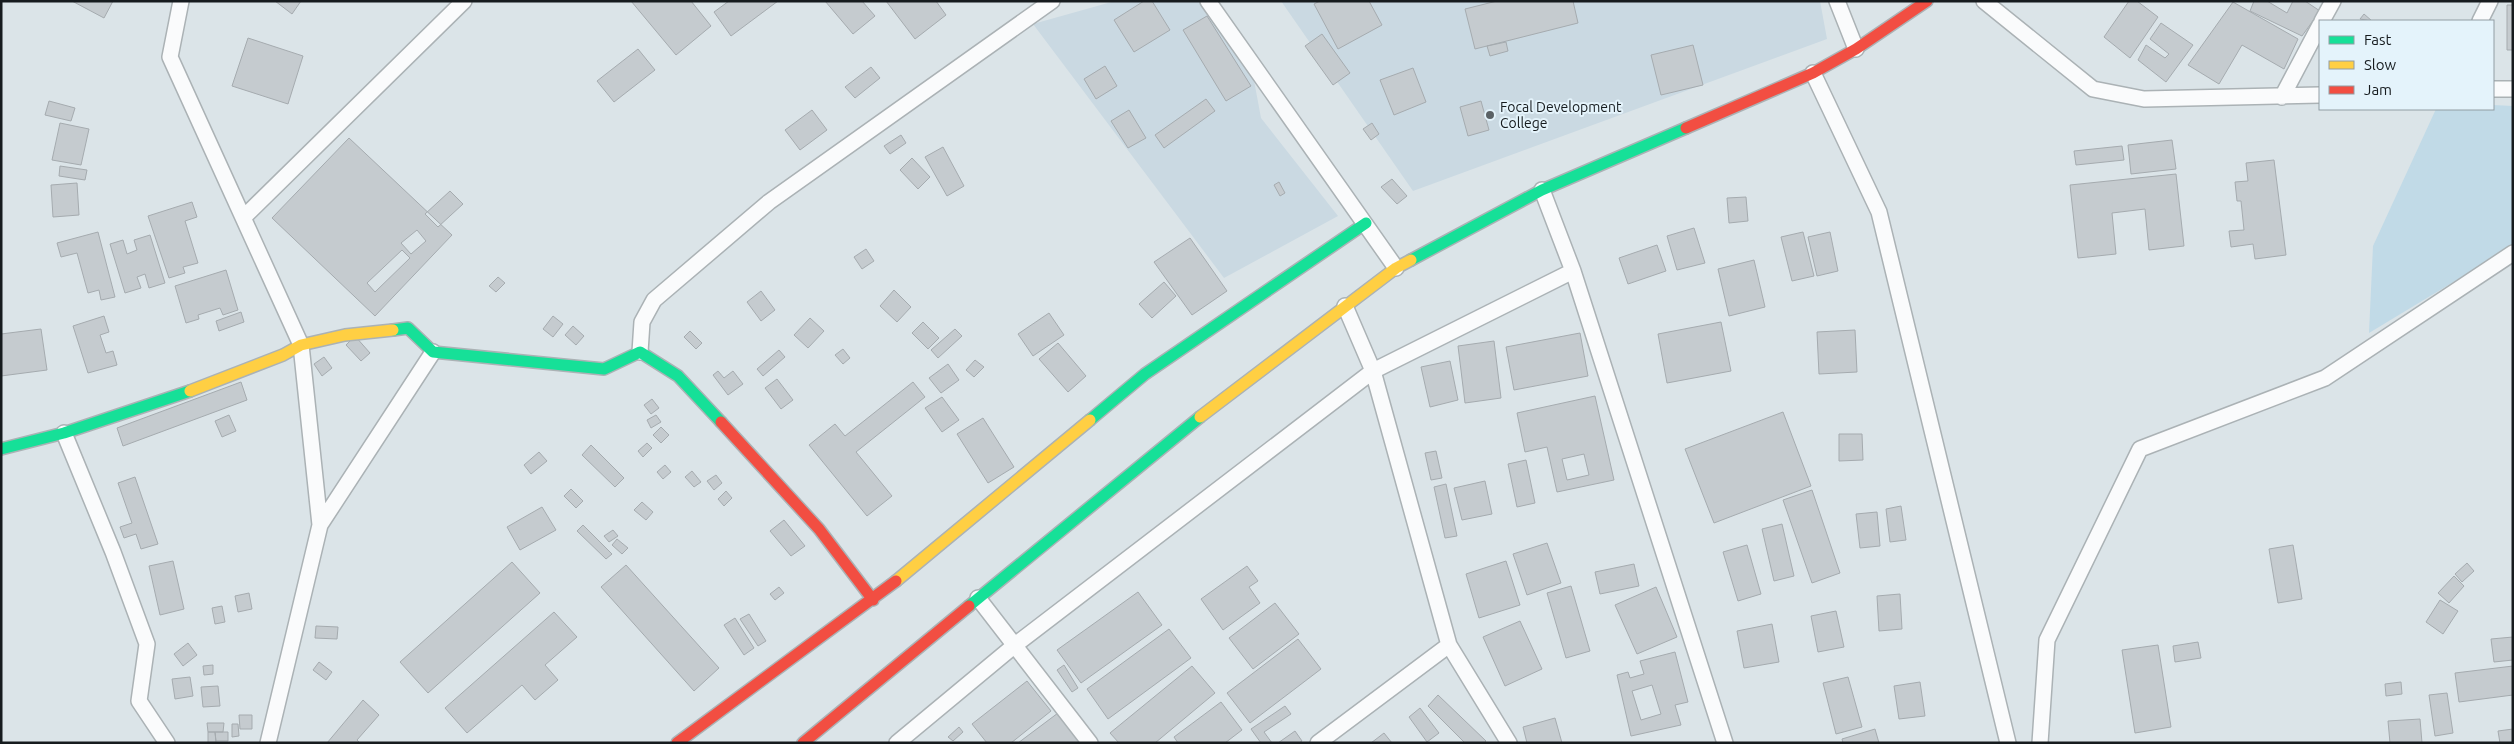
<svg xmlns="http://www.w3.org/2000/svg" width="2514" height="744" font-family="Ubuntu,sans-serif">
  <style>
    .built { fill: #cad9e2 }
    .green { fill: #c1dae7 }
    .building { fill: #c5cbcf; stroke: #a5abaf; fill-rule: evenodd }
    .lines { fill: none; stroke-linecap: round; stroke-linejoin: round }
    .street-casing { stroke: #abb2b5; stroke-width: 18 }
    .fast-casing { stroke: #abb2b5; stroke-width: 14 }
    .slow-casing { stroke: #abb2b5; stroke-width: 14 }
    .jam-casing { stroke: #abb2b5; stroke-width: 14 }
    .street { stroke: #fafbfc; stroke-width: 15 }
    .fast { stroke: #16e098; stroke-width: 11 }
    .slow { stroke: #ffcf43; stroke-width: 11 }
    .jam { stroke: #f24e42; stroke-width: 11 }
    .poi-dot { fill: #5b6165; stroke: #e4f3fb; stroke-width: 2 }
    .labels { text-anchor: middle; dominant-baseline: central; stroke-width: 4; stroke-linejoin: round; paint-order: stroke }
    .poi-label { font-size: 14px; fill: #161b1e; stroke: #e4f3fb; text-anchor: start }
  </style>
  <rect width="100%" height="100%" fill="#dbe4e8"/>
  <path class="built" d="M1115,1H1201L1253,75L1261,118L1338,216L1224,278L1033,24Z
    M1281,1H1820L1827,39L1413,191Z"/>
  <path class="green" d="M2493,105L2513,106V246L2369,333L2373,246L2436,109H2493Z"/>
  <path class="building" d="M72,1H113L104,18Z
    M275,1H301L292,14Z
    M631,1H691L711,26L676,55Z
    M729,1H778L731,36L714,12Z
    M825,1H862L875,16L853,34Z
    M886,1H936L946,15L915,39Z
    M1144,1H1152L1170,30L1134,52L1114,20Z
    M1320,1H1369L1382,25L1338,49L1314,4Z
    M1497,1H1573L1578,23L1475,49L1465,9Z
    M2129,1H2137L2158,17L2130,58L2104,37Z
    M2254,1H2267L2287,13L2293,1H2305L2320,11L2302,36L2250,11Z
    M2233,2L2298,39L2284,69L2242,45L2219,84L2188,65Z
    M2507,5H2513V50H2507Z
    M2364,14L2372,21L2360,19Z
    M1207,16L1251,86L1226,101L1183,30Z
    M2161,23L2193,45L2166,82L2138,60L2146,45L2165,58L2169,54L2150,39Z
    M1322,34L1350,73L1333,85L1305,46Z
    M248,38L303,56L288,104L232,86Z
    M1506,42L1508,51L1490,56L1487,46Z
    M1693,45L1703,85L1661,95L1651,55Z
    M638,49L655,70L614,102L597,81Z
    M1105,66L1117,86L1096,99L1084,79Z
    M871,67L880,78L855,98L845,87Z
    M1413,68L1426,102L1394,115L1380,80Z
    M1206,99L1215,111L1164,148L1155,135Z
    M49,101L75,108L71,121L45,115Z
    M1481,101L1489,130L1468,136L1460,107Z
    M812,110L827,130L800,150L785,130Z
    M1129,110L1146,138L1128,148L1111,121Z
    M60,123L89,129L81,165L52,160Z
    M1372,123L1379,134L1371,140L1363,129Z
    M901,135L906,143L890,154L884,146Z
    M349,138L452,235L375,316L272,218Z
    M2172,140L2176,169L2131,174L2128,145Z
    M2122,146L2124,160L2076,165L2074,151Z
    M943,147L964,186L947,196L925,157Z
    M912,158L930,177L918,189L900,170Z
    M2274,160L2286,255L2255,259L2253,244L2231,247L2229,231L2244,230L2241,201H2237L2235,182L2248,181L2246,163Z
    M60,166L87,170L85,180L59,176Z
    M2176,174L2184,246L2149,250L2145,209L2112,213L2116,254L2078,258L2070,185Z
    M1392,179L1407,196L1397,204L1381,187Z
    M1279,182L1285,193L1280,196L1274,185Z
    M77,183L79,215L53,217L51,185Z
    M450,191L463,204L438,227L425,214Z
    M1746,197L1748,221L1729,223L1727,198Z
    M192,202L197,217L185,221L198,263L183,267L185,273L169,278L148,216Z
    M1694,228L1705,263L1677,270L1667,236Z
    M417,230L426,241L411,254L401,243Z
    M98,232L115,297L101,300L99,290L88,293L77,253L61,257L57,243Z
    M1803,232L1814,276L1792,281L1781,237Z
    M1830,232L1838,271L1817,276L1808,237Z
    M150,235L165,283L149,288L145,274L137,277L141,288L125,293L110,244L123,240L127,254L137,250L134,240Z
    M1190,238L1227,291L1192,315L1154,262Z
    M1657,245L1666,271L1628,284L1619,258Z
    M866,249L874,261L862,269L854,257Z
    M402,250L410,258L375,292L367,283Z
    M1754,260L1765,307L1729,316L1718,269Z
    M226,270L238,310L223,315L220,308L198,315L199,319L186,323L175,286Z
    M498,277L505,283L496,292L489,286Z
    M1164,282L1176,296L1152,318L1139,304Z
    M894,290L911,307L897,322L880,306Z
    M761,291L775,310L761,321L747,302Z
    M241,312L244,322L219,331L216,321Z
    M1049,313L1064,335L1033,356L1018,334Z
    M104,316L109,332L100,335L106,353L113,351L117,365L88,373L73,326Z
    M553,316L563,324L553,337L543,329Z
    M810,318L824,331L808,348L794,335Z
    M923,322L939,338L928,349L912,333Z
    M1721,322L1731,371L1667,383L1658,334Z
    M573,326L584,336L576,345L565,335Z
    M41,329L47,370L1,376V334Z
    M955,329L962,336L938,358L931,350Z
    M1855,330L1857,372L1819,374L1817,332Z
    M690,331L702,343L696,349L684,337Z
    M1580,333L1588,376L1514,390L1506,347Z
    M355,336L370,353L361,361L346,345Z
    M1494,341L1501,398L1465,403L1458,346Z
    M1058,343L1086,376L1068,392L1039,359Z
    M843,349L850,358L843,364L835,355Z
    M779,350L785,357L763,376L757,369Z
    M324,357L332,368L322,376L314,364Z
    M975,360L984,367L974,377L966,370Z
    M1450,361L1458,400L1430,407L1421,367Z
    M948,364L959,380L941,393L929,378Z
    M718,371L724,378L733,371L743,384L728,395L713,375Z
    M777,379L793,400L781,409L765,388Z
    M241,382L247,400L123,446L117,428Z
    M913,382L925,397L856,452L892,496L867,516L809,445L835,424L845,436Z
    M1595,396L1614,480L1557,492L1547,447L1525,452L1517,413ZM1584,454L1589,475L1567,480L1562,459Z
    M942,397L959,420L942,432L925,408Z
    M652,399L659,408L651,414L644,405Z
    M1783,412L1811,486L1714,523L1685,449Z
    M229,415L236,431L222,437L215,421Z
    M656,415L661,422L651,428L647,420Z
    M983,418L1014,467L988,483L957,434Z
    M661,427L669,435L661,443L653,435Z
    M1839,434H1862L1863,460L1839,461Z
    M647,443L652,448L643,457L638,451Z
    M591,445L624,478L615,487L582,455Z
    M1436,451L1442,478L1431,480L1425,453Z
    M539,452L547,461L531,474L524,465Z
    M1526,460L1535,503L1517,507L1508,464Z
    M665,465L671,472L663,479L657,472Z
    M692,471L701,482L694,487L685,477Z
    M716,475L722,483L714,490L707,481Z
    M135,477L158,544L141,549L136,534L124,538L120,527L132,523L118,483Z
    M1485,481L1492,514L1462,520L1454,488Z
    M1446,484L1457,536L1445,538L1434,487Z
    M571,489L583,501L576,508L564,496Z
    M1812,490L1840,573L1812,583L1783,500Z
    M726,491L732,498L724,506L718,499Z
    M642,502L653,512L646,520L634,510Z
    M1901,506L1906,540L1890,542L1886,509Z
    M542,507L556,530L520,550L507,527Z
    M1877,512L1880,546L1860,548L1856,514Z
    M784,520L805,546L791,556L770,531Z
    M1782,524L1794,576L1774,581L1762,529Z
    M583,525L612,554L606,559L577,531Z
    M613,530L618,536L609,542L604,536Z
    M617,539L628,548L622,554L612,545Z
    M1547,543L1561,583L1527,595L1513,554Z
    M1747,545L1761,594L1738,601L1723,552Z
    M2293,545L2302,599L2278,603L2269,549Z
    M173,561L184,609L160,615L149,566Z
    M1506,561L1520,605L1479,618L1466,574Z
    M512,562L540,593L428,693L400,662Z
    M2467,563L2474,571L2462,582L2455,574Z
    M1634,564L1639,586L1600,594L1595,572Z
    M626,565L719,668L694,691L601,587Z
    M1247,566L1258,581L1249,587L1260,603L1223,630L1201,599Z
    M2454,576L2464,586L2449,603L2438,593Z
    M1571,586L1590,651L1566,658L1547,593Z
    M779,587L784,593L775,600L770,594Z
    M1656,587L1677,637L1637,654L1615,605Z
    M1138,592L1162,625L1081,683L1057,650Z
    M249,593L252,609L238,612L235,596Z
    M1900,594L1902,629L1879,631L1877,596Z
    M2440,600L2458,611L2443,634L2426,622Z
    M1275,603L1299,634L1253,669L1229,638Z
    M222,606L225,622L215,624L212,608Z
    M1836,611L1844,647L1818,652L1811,616Z
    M554,612L577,637L545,665L558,680L535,700L522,685L467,733L445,708Z
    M749,614L766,641L758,646L740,619Z
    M735,618L754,648L744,655L724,625Z
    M1520,621L1542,669L1505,686L1483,637Z
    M1772,624L1779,662L1744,668L1737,631Z
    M316,626L338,627L337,639L315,638Z
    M1169,629L1191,658L1108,719L1087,689Z
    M2513,637V660L2494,662L2491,639Z
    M1298,639L1321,669L1250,723L1227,693Z
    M2198,642L2201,658L2175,662L2173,646Z
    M188,643L197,655L183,666L174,654Z
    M2158,645L2171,727L2135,733L2122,650Z
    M1675,652L1688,702L1675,705L1681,725L1631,736L1617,675L1628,672L1630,678L1644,674L1640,661ZM1652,685L1661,714L1641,720L1632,691Z
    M319,662L332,672L326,680L313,670Z
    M213,665V674L204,675L203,666Z
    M1064,665L1078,688L1072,692L1057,670Z
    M1192,666L1215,693L1155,743H1119L1110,733Z
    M2513,666V695L2459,702L2455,673Z
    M190,677L193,696L175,699L172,679Z
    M1848,677L1862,727L1836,734L1823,683Z
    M1027,681L1051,711L1011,743H987L972,724Z
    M1920,682L1925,716L1899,719L1894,686Z
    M2401,682L2402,694L2386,696L2385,684Z
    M218,686L220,706L203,707L201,687Z
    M2447,693L2453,733L2435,736L2429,695Z
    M1438,695L1486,741L1484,743H1465L1428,706Z
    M363,700L379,715L357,740L360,743H327Z
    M1221,702L1242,730L1225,743H1178L1174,737Z
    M1285,706L1291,714L1264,732L1272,743H1261L1251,729Z
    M1420,708L1439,733L1427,742L1409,717Z
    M1058,713L1080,743H1018Z
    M239,715H252V729H240Z
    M1555,718L1562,743H1527L1523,727Z
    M2420,719L2422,743H2390L2388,721Z
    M207,723H224L223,732H208Z
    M232,724H238L239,736L232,737Z
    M959,727L963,732L953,741L948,737Z
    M1875,729L1879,743H1843L1842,739Z
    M2513,729V743H2500L2498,731Z
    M1295,731L1302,741L1299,743H1278Z
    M208,732H215L216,743H208Z
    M215,732H228V741H216Z
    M1384,733L1392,743H1371Z"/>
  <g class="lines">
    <g class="street-casing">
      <path id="street" d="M181,1L170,57L301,345L320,525
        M1208,1L1396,268
        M1837,1L1856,49
        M1984,1L2093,89L2144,99L2320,95
        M2322,21L2333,1
        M2480,21L2490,1
        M1813,73L1879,212L2008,743
        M2493,89H2513
        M2282,97L2320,25
        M1542,190L1573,271L1725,743
        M244,217L464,1
        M1345,306L1373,371L1449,645L1509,743
        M640,352L642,322L654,300L769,202L1052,1
        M64,433L113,552L147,644L139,701L167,743
        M978,598L1090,743
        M268,743L320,525L433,352
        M897,743L1015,645L1373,371L1573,271
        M1318,743L1449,645
        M2040,743L2047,640L2140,449L2325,378L2513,253"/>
    </g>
    <g class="fast-casing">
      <path id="fast" d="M1411,260L1542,190L1686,128
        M393,330L408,328L433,352L604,369L640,352L678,376L721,422
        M1090,420L1145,374L1366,223
        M1,449L64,433L190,391
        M969,606L1200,417"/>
    </g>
    <g class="slow-casing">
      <path id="slow" d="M190,391L283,355L301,345L345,335L393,330
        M1200,417L1396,268L1411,260
        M896,581L1090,420"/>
    </g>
    <g class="jam-casing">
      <path id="jam" d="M1686,128L1813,73L1856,49L1927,1
        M721,422L819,529L873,600
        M677,743L896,581
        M803,743L969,606"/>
    </g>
    <use href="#street" class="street"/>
    <use href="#fast" class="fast"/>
    <use href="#slow" class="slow"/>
    <use href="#jam" class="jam"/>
  </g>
  <circle class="poi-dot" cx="1490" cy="115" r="5"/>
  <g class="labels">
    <g class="poi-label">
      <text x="1500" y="107">Focal Development<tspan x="1500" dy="16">College</tspan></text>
    </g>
  </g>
  <rect width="2514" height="744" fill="none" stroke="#161b1e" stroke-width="5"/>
  <rect x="2319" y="20" width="175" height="90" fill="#e4f3fb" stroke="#929da3"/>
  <rect x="2329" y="36" width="25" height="8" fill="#16e098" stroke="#929da3"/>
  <text x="2364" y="45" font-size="15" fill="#161b1e">Fast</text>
  <rect x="2329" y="61" width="25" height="8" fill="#ffcf43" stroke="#929da3"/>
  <text x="2364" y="70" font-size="15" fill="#161b1e">Slow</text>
  <rect x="2329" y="86" width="25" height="8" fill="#f24e42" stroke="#929da3"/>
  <text x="2364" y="95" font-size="15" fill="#161b1e">Jam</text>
</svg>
